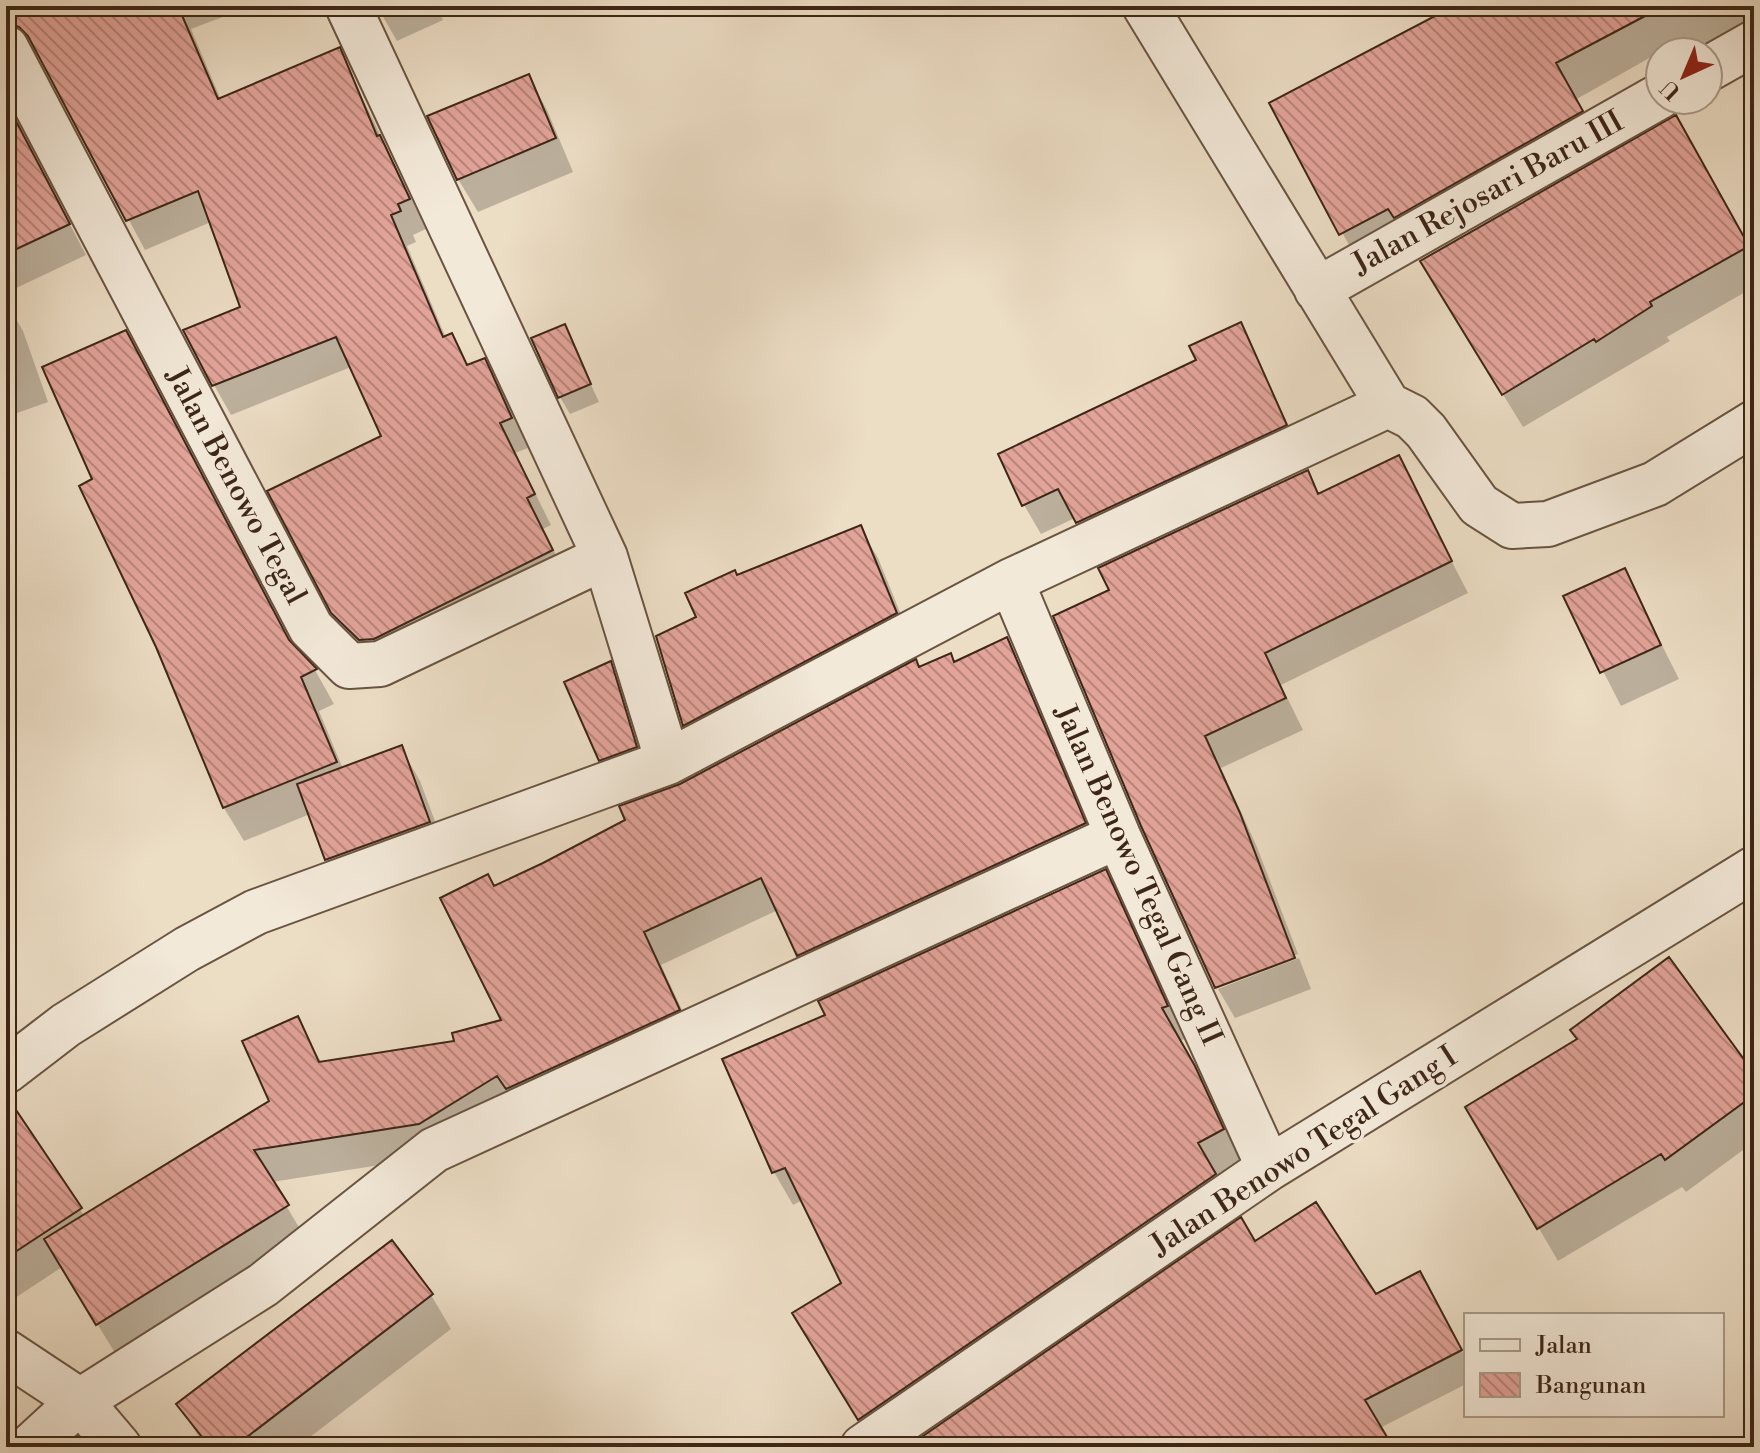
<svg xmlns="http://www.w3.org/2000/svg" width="1760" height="1453" font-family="'Libre Bodoni',serif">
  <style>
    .shadow { fill: #0003 }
    .building { fill: url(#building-back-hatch); stroke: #3d2617; stroke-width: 2 }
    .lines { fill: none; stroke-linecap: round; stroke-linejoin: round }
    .minor-casing { stroke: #695442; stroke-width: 48 }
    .minor { stroke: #f3e9d9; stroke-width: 44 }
    .labels { text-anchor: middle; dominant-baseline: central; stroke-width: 7; stroke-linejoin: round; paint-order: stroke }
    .street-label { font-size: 30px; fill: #3d2617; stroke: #f3e9d9 }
  </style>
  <defs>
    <pattern id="building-back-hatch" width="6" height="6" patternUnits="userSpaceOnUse" patternTransform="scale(2)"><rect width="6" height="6" fill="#e2a399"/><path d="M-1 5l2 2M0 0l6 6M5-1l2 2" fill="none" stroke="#b8857c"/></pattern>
  </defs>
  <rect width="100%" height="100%" fill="#ecddc5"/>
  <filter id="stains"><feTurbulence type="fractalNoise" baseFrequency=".0025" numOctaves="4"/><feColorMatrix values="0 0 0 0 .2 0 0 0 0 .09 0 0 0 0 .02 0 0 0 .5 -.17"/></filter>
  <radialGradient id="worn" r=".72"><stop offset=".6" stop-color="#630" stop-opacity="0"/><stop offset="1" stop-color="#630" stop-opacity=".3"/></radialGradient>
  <path class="shadow" d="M11,6H224L228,15L191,29L221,100L339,50L426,229L413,235L416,242L407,246L446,338L451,335L469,367L484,360L501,390L528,448L515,453L551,525L543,529L569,581L391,669L351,643L333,612L383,437L351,367L231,415L214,385L242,308L211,222L145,250L45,63L38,56L24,52L6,61V22Z
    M357,6H459L440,14L443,20L397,41L382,15Z
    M1454,6H1754V60L1708,52H1660L1575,100L1601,147L1362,269L1272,103Z
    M528,76L547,110L573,172L478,212L458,179Z
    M6,103L86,255L12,290L6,280Z
    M1694,151L1754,258V287L1667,337L1670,341L1523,427L1442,295Z
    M6,302L23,331L48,402L6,417Z
    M1240,325L1302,454L1094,551L1075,518L1041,534L1024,505Z
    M564,326L599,402L570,414L560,397Z
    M1754,454V482L1742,462Z
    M1398,457L1468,593L1281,685L1303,730L1221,768L1257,847L1298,954L1216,985L1112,591L1307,473L1320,495Z
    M860,528L878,558L913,644L702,755L685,725L699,618L736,578Z
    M1624,570L1679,679L1621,706L1565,597Z
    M1007,640L1025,672L1103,856L818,987L778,910L661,965L697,1042L431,1157L272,1182L306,1239L117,1356L62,1267L6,1304V1105L10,1102L85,1217L272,1102L297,1019L322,1064L457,1042L504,1021L493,888L628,821L680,786L919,669L955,664Z
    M291,645L315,670L334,704L319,711L343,769L401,748L420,781L448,856L346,893L326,860L310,814L244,841L224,808L158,646Z
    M610,664L629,697L655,781L620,793L601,760Z
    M1105,872L1124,904L1185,1039L1179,1041L1213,1101L1241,1162L1215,1176L1233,1207L875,1447L813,1346L843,1283L803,1200L793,1205L774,1172L725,1060L827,1016Z
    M1299,958L1311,989L1235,1018L1218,989Z
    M1754,1077V1142L1686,1192L1682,1187L1558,1261L1468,1107Z
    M1254,1244L1375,1297L1435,1301L1466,1359V1384L1380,1428L1390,1447H911Z
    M431,1295L451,1329L297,1447H205L179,1405Z
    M650,1441L655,1447H643Z"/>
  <path class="building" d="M6,6H178L218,99L340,47L377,136L380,135L410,199L398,204L401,211L391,215L443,337L452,333L467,365L485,358L512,418L500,423L535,494L527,498L553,550L374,639L359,640L331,613L267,491L381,436L336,337L212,386L183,330L240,307L198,191L126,221L28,36L19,27L6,23Z
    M1454,6H1664L1556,63L1583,111L1394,218L1388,209L1339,235L1269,103Z
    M529,74L556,138L457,180L427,116Z
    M6,102L70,224L6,254Z
    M1676,115L1749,246L1650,302L1652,306L1596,342L1594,339L1502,395L1420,261Z
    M1241,322L1287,425L1076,523L1058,489L1022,506L998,454L1196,360L1189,346Z
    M565,324L591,384L558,398L531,338Z
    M126,330L289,640L317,669L301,677L337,762L223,808L156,647L79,486L92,479L42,367Z
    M1399,455L1452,561L1265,653L1286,698L1205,736L1240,813L1295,958L1215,988L1141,826L1053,616L1109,590L1098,568L1308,470L1318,494Z
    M861,525L897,613L683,726L656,636L696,617L685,593L735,570L737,575Z
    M1625,568L1661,645L1600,673L1563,596Z
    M1007,637L1086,823L797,956L761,878L644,932L680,1010L506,1089L497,1076L419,1124L254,1150L289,1205L96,1325L44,1239L269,1101L242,1041L298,1016L319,1062L454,1041L452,1033L501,1020L440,898L488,874L494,886L543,863L625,820L619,806L680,784L916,659L919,667L951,653L954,662Z
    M611,661L637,747L599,761L564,682Z
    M402,745L430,822L325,860L297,784Z
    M1106,869L1168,1006L1162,1008L1195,1066L1224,1129L1198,1143L1216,1174L858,1420L792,1313L841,1283L785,1168L772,1173L722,1059L825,1015L818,1001Z
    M1669,957L1754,1073V1095L1665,1160L1661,1154L1537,1229L1465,1107L1577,1039L1570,1030Z
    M6,1095L82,1208L6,1258Z
    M1316,1202L1376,1294L1420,1271L1462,1350L1365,1400L1393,1447H907L1241,1217L1255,1241Z
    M392,1240L433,1294L234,1447H210L176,1404Z"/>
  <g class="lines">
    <g class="minor-casing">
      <path id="minor" d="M348,6L605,557L668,762
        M1145,6L1388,405L1412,417L1426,431L1479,505L1512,526L1548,524L1655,484L1754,423
        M6,48L311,628L349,666L380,664L605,557
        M1708,69L1754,43
        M1317,290L1660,96
        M1011,581L1118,836L1269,1168
        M6,1071L66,1025L187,949L256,912L668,762L1011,581L1388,405
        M6,1352L80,1401L119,1447
        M30,1447L80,1401L263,1285L434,1150L1118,836
        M863,1447L1269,1168L1754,869"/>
    </g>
    <use href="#minor" class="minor"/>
  </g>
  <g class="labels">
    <g class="street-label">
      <text transform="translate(1488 193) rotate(-29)">Jalan Rejosari Baru III</text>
      <text transform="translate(236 486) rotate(62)">Jalan Benowo Tegal</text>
      <text transform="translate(1138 875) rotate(66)">Jalan Benowo Tegal Gang II</text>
      <text transform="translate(1304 1151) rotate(-33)">Jalan Benowo Tegal Gang I</text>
    </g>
  </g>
  <rect width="1760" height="1453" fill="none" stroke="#ecddc5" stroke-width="32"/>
  <rect x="8" y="8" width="1744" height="1437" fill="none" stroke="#3d2617" stroke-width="4"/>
  <rect x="16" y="16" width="1728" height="1421" fill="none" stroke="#3d2617" stroke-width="2"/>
  <rect x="1464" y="1313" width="260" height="104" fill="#f3e9d9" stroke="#aa9b8b" stroke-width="2"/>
  <rect x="1480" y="1339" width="40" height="12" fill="#f3e9d9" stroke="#aa9b8b" stroke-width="2"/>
  <text x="1536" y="1353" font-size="24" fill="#3d2617">Jalan</text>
  <rect x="1480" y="1373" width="40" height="24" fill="url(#building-back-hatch)" stroke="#aa9b8b" stroke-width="2"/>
  <text x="1536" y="1393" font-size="24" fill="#3d2617">Bangunan</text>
  <g transform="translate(1684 76) rotate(224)"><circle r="38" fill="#f3e9d9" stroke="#aa9b8b" stroke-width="2"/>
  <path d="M0-6L14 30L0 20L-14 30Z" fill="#8f2418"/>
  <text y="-12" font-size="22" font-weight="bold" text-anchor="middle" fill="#3d2617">U</text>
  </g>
  <rect width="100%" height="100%" filter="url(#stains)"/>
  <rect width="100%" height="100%" fill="url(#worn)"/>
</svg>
